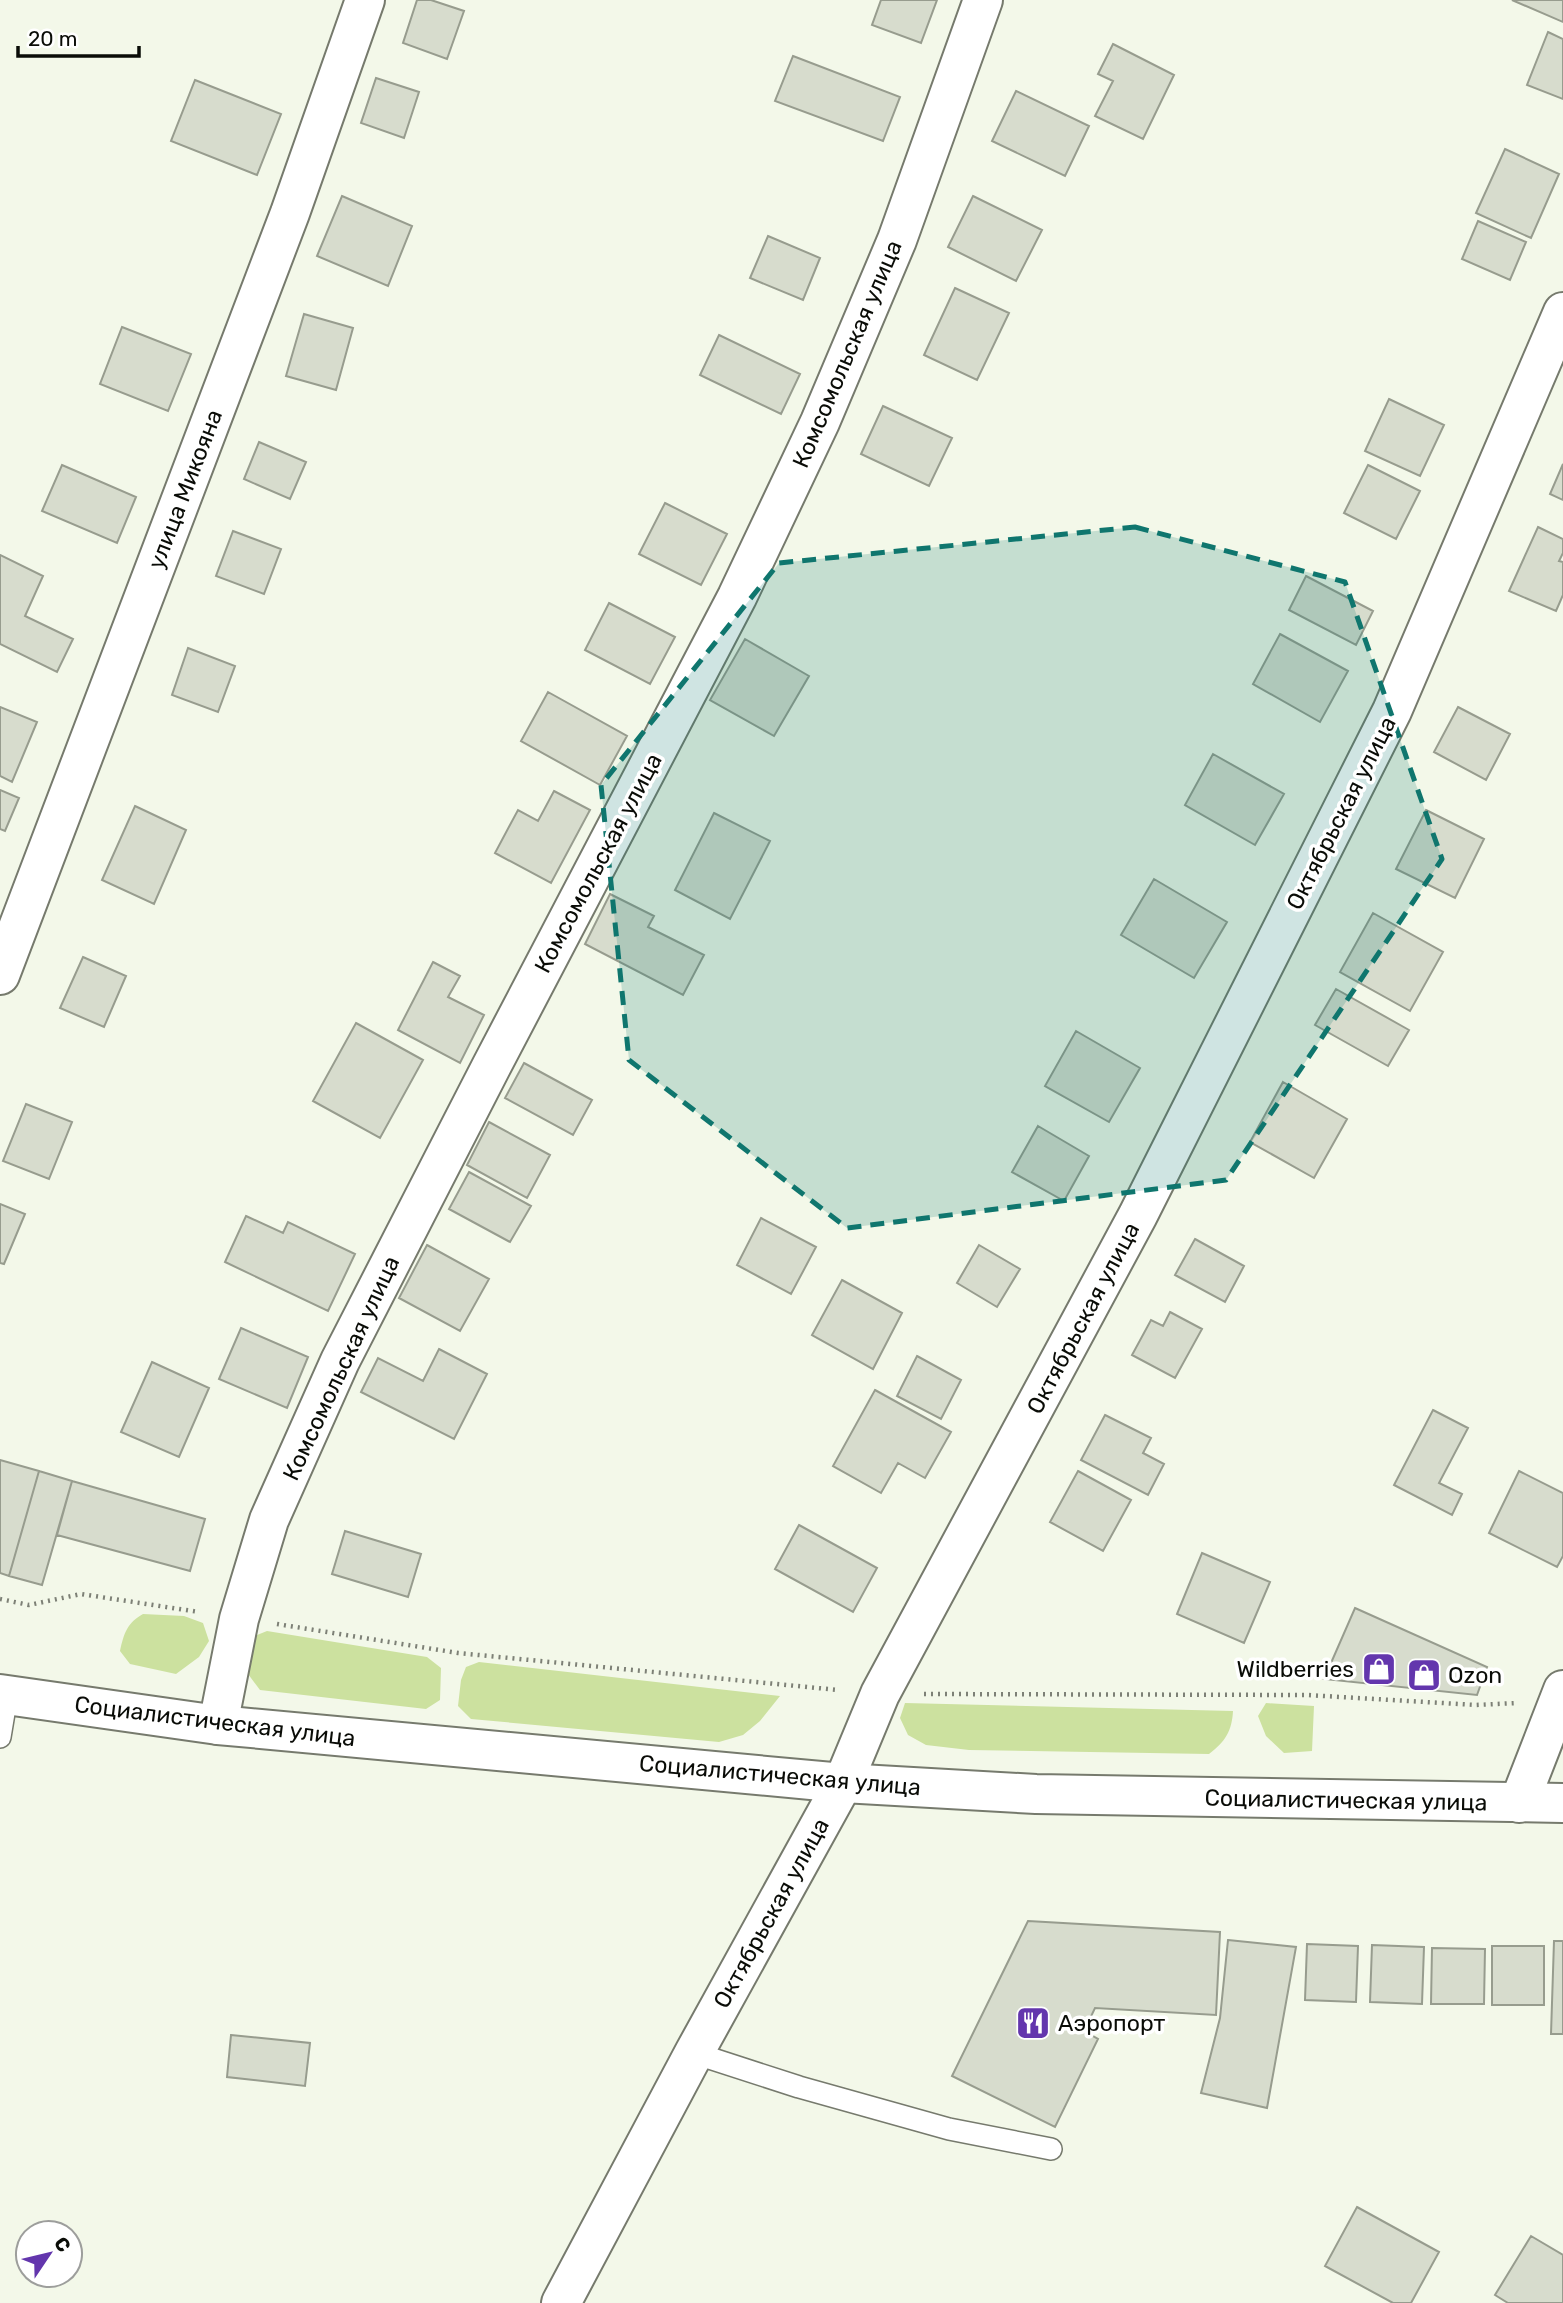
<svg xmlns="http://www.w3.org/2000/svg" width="1563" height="2303" font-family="Rubik,sans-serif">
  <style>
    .green { fill: #cce19f }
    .building { fill: #d7dccd; stroke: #979c8e; stroke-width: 2 }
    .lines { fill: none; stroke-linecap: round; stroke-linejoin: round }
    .service-casing { stroke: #767a6d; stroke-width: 24 }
    .minor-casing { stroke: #767a6d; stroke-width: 42 }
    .tertiary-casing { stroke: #767a6d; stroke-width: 42 }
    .path { stroke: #7d8076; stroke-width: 4.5; stroke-dasharray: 2 5; stroke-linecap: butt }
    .service { stroke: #fff; stroke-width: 21 }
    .minor { stroke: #fff; stroke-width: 38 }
    .tertiary { stroke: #fff; stroke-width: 38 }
    .marked { fill: #0f766e; fill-opacity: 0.2; stroke: #0f766e; stroke-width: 5; stroke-dasharray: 14 9; stroke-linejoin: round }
    .labels { text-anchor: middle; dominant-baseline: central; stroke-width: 7; stroke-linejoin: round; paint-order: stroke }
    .street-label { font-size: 23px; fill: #0a0c07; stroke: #fff }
    .poi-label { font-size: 23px; fill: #0a0c07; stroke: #fff; text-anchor: start }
  </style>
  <rect width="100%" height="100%" fill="#f3f8e9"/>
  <path class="green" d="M143,1614L184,1616L203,1623L209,1641L199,1657L176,1674L130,1664L120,1651C124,1633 127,1623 143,1614Z
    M267,1631L427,1657L441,1668L440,1700L426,1709L260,1690L248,1674L252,1637Z
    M479,1662L780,1696L760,1721L743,1735L719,1742L471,1719L458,1706L461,1680L466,1667Z
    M905,1703L1233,1711C1232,1731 1225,1742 1209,1754L969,1750L926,1745L908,1735L900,1718Z
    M1266,1703L1314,1706L1312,1751L1284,1753L1266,1736L1258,1716Z"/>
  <path class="building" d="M417,0H431L464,11L447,59L403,43Z
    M881,0H937L921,43L872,25Z
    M1512,0H1563V22Z
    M1548,32L1563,39V99L1527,85Z
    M1113,44L1174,75L1143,139L1095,116L1113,81L1098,74Z
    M793,56L900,97L883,141L775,101Z
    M376,78L419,92L404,138L361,123Z
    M195,80L281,114L257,175L171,141Z
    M1016,91L1089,126L1065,176L992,141Z
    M1505,149L1559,174L1531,238L1476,213Z
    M342,196L412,226L388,286L317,256Z
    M973,196L1042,230L1016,281L948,247Z
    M1478,221L1526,242L1510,280L1462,259Z
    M768,236L820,258L803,300L750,278Z
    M955,288L1009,313L977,380L924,355Z
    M304,314L353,328L336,390L286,376Z
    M122,327L191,354L168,411L100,384Z
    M719,335L800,374L781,414L700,375Z
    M1389,399L1444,425L1420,476L1365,451Z
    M883,406L952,438L929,486L861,454Z
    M259,442L306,462L290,499L244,479Z
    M1563,464V500L1550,494Z
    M62,465L136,497L117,543L42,511Z
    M1368,465L1420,491L1396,539L1344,513Z
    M665,503L727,534L701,585L639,554Z
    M1538,527L1563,539V553L1559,561L1563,562V595L1556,611L1509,591Z
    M233,531L281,549L264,594L216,576Z
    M0,555L43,576L25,616L73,639L57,672L0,644Z
    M1306,576L1373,611L1356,645L1289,610Z
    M609,603L675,637L650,684L585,650Z
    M1280,634L1348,671L1320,722L1253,684Z
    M745,639L809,676L774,736L710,700Z
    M188,648L235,666L218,712L172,695Z
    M548,692L627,736L600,785L521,741Z
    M0,707L37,722L12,782L0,776Z
    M1458,707L1510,734L1486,780L1434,752Z
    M1213,754L1284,794L1255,845L1185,805Z
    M0,790L19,798L5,831L0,829Z
    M554,791L590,810L551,883L495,853L518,810L538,821Z
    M135,806L186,830L154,904L102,880Z
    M1426,810L1484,839L1455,898L1396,869Z
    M714,813L770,841L730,919L675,890Z
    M1154,879L1227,922L1194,978L1121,935Z
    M610,894L654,916L648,927L704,955L683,995L585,944Z
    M1373,913L1443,952L1410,1011L1340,972Z
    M83,957L126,976L104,1027L60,1008Z
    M433,962L460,976L448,997L484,1015L460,1063L398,1030Z
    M1336,989L1409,1030L1388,1066L1315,1025Z
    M356,1023L423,1060L380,1138L313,1101Z
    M1076,1031L1140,1068L1109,1122L1045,1086Z
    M524,1063L592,1100L573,1135L505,1098Z
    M1283,1082L1347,1119L1314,1178L1250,1142Z
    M26,1104L72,1122L49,1179L3,1161Z
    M489,1122L550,1155L527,1198L467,1165Z
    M1038,1126L1089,1156L1064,1201L1012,1172Z
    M469,1172L531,1206L510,1242L449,1209Z
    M0,1204L25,1214L4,1264L0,1263Z
    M246,1216L283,1233L288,1222L355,1254L328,1311L225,1262Z
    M761,1218L816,1247L791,1294L737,1265Z
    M1195,1239L1244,1266L1225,1302L1175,1275Z
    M427,1245L489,1279L460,1331L399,1298Z
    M979,1245L1020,1269L997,1307L957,1283Z
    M842,1280L902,1313L873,1369L812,1335Z
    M1170,1312L1202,1329L1175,1378L1132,1355L1151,1320L1163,1326Z
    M241,1328L308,1357L287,1408L219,1379Z
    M439,1349L487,1374L454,1439L361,1392L378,1358L423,1381Z
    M917,1356L961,1380L941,1419L897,1396Z
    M152,1362L209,1388L179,1457L121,1432Z
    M875,1390L951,1432L925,1478L898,1463L881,1493L833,1466Z
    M1433,1410L1468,1428L1439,1483L1462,1494L1452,1515L1394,1485Z
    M1105,1415L1151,1438L1143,1453L1164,1464L1148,1495L1081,1460Z
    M0,1460L39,1471L9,1576L0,1573Z
    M39,1471L72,1481L42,1585L9,1576Z
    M1078,1471L1131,1500L1103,1551L1050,1522Z
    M1519,1471L1563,1493V1556L1557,1567L1489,1533Z
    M72,1481L205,1519L190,1571L57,1535Z
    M799,1525L877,1568L853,1612L775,1569Z
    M345,1531L421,1554L408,1597L332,1574Z
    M1202,1553L1270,1582L1244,1643L1177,1614Z
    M1355,1608L1487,1667L1477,1695L1324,1679Z
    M1028,1921L1220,1932L1216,2015L1095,2008L1084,2031L1098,2039L1055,2127L952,2076Z
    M1228,1940L1296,1947L1267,2108L1201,2093L1220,2018Z
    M1554,1941H1563V2034H1551Z
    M1307,1944L1358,1946L1356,2002L1305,2000Z
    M1372,1945L1424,1947L1422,2004L1370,2002Z
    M1492,1946H1544V2005H1492Z
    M1432,1948L1485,1949L1484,2004H1431Z
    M231,2035L310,2043L305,2086L227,2077Z
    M1357,2207L1439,2252L1411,2303H1393L1325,2266Z
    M1531,2236L1563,2255V2303H1508L1495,2295Z"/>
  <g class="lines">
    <g class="service-casing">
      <path id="service" d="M0,1737L7,1695
        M694,2053L799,2087L949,2129L1051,2149"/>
    </g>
    <g class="minor-casing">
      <path id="minor" d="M0,975L290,213L365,0
        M218,1725L239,1619L269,1520L340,1361L491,1067L737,597L820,422L897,240L983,0
        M1519,1803L1563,1690
        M561,2303L694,2053L843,1783L880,1694L1138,1215L1392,711L1563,312"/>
    </g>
    <g class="tertiary-casing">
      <path id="tertiary" d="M0,1694L218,1725L843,1783L1036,1794L1563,1803"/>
    </g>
    <path class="path" d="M0,1599L29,1605L81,1594L199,1612
      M277,1624L458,1653L838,1690
      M924,1694L1307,1695L1476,1705L1517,1703"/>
    <use href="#service" class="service"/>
    <use href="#minor" class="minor"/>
    <use href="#tertiary" class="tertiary"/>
  </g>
  <path class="marked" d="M1135,527L1345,582L1442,859L1226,1180L847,1228L629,1060L601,785L779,563Z"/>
  <defs>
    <g id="shop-square" transform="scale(1.75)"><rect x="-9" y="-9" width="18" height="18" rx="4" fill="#6336ad" stroke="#fff"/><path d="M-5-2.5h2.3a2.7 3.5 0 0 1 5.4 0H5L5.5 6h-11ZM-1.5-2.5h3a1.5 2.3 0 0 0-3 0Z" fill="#fff"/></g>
    <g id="restaurant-square" transform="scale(1.75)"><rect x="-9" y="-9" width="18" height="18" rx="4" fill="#6336ad" stroke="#fff"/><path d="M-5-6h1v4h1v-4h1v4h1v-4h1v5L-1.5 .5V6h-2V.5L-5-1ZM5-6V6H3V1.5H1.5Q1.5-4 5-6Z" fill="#fff"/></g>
  </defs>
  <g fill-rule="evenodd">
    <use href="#shop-square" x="1379" y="1669"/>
    <use href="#shop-square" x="1424" y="1675"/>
    <use href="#restaurant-square" x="1033" y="2023"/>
  </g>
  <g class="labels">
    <g class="street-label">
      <text transform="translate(847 354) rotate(-67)">Комсомольская улица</text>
      <text transform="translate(185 489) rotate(-69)">улица Микояна</text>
      <text transform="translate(1341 813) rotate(-63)">Октябрьская улица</text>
      <text transform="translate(598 863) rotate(-62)">Комсомольская улица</text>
      <text transform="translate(1083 1318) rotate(-62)">Октябрьская улица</text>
      <text transform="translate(341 1368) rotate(-65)">Комсомольская улица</text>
      <text transform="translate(215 1721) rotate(7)">Социалистическая улица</text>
      <text transform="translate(780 1775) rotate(5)">Социалистическая улица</text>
      <text transform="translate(1346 1800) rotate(1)">Социалистическая улица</text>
      <text transform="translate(771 1913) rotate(-61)">Октябрьская улица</text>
    </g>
    <g class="poi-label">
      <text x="1354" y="1669" text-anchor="end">Wildberries</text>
      <text x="1448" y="1675">Ozon</text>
      <text x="1058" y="2023">Аэропорт</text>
    </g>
  </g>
  <g transform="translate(49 2254) rotate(55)"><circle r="33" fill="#ffffff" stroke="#9d9e9c" stroke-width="2"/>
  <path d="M0-5L12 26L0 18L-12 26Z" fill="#6336ad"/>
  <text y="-10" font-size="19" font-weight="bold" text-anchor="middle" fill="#0a0c07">С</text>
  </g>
  <path d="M18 46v10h121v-10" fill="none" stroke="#0a0c07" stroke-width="3.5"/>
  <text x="28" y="46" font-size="21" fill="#0a0c07" stroke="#ffffff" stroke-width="5" paint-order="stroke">20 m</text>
</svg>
